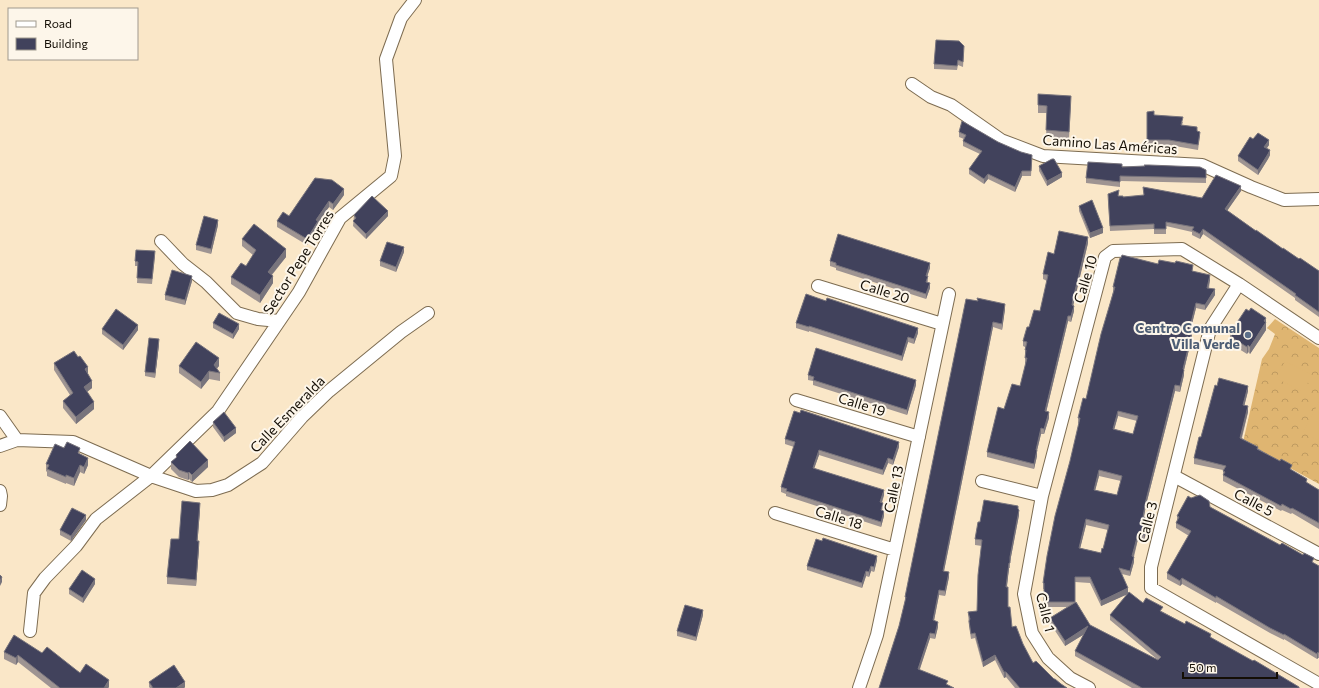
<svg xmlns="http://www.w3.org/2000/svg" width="1319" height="688" font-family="Commissioner,sans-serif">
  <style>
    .forest { fill: url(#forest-crowns) }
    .garden { fill: #dfb571 }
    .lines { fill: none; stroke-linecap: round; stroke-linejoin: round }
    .street-casing { stroke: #7d6c51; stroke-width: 14 }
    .street { stroke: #fff; stroke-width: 12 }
    .wall { fill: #9e9492; fill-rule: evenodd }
    .shaded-wall { fill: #78747c }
    .building { fill: #41425c; stroke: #78747c; fill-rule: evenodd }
    .service-dot { fill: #5c6f8a; stroke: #fdf6ea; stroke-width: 1.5 }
    .labels { text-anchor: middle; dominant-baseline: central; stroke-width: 4; stroke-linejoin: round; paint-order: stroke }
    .street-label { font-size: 14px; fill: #140e05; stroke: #fdf6ea }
    .service-label { font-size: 14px; font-weight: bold; fill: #4e5e75; stroke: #fdf6ea; text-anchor: end }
  </style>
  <defs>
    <pattern id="forest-crowns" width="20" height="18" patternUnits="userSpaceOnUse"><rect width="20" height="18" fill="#dfb571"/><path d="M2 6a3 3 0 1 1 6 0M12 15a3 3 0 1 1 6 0" fill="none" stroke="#be9a60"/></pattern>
  </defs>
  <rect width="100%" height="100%" fill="#fae7c8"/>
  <path class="forest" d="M1275,319L1319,348V484L1243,442L1262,359L1269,349L1275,334L1267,328Z"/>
  <path class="garden" d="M1285,361L1312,375L1303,392L1276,378Z
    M1319,402V441L1303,432Z"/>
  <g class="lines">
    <g class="street-casing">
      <path id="street" d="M912,84L931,97L951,105L1001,140L1043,156L1202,165L1251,187L1284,200L1319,199
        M161,241L183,264L206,282L237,313L258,319L279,321
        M1239,284L1210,329L1151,567V588L1319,684
        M818,286L942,324
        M796,400L919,437
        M0,416L17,440
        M0,446L17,440L73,442L151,476L196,491L212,490L228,485L262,463L302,417L329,391L401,332L428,313
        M1174,476L1319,554
        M982,481L1042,496
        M0,491L1,496L0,505
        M775,513L895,550
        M30,631L34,593L45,578L76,546L96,519L151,476L218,411L299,292L340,218L391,176L395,156L386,59L401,18L415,0
        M859,688L877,635L949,294
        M1089,688L1070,678L1048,658L1032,633L1024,594L1042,496L1105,257L1113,251L1182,249L1239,284L1319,338"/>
    </g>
    <use href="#street" class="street"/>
  </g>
  <path class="wall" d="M964,51L963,67L958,65L957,70L934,69V64Z
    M1038,94L1071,104L1069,139L1046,138L1047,113H1038Z
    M1154,115L1183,122L1182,125L1197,131L1200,136L1198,150L1169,145H1147V140Z
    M959,132L998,142L1032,160L1031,176H1022L1015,192L988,179L984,184L969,174V169L980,154L963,146V141L964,139L959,137Z
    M1253,139L1269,145L1267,148L1270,155L1268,159L1258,175L1238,161V156Z
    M1039,166L1062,177L1047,186L1039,171Z
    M1122,167L1206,170V183L1120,181V187L1086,183V178Z
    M1241,191L1227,210L1256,231L1283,249L1319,271V317L1295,300V298L1203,234L1200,239L1192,235V232L1166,226V234H1154V229L1110,231L1108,199L1119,196L1123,197L1202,198Z
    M344,195L333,210L329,207L318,223V227L307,245L277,227V221L289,216Z
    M1079,206L1103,233L1090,238L1079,211Z
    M354,215L388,216L366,239L353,226Z
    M218,225L211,254L196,250V245Z
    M242,239L286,257L272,275L273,283L260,303L231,284V277L246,266L253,255L242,246Z
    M1088,243L1073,304L1074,311L1071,322L1068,321L1046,412L1049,418L1044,434H1041L1037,450V456L1034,469L987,457V452L1004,409L1020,386L1026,363H1025V347L1023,346V341L1029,327L1040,311L1047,281L1043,279V274L1054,254Z
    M404,252L396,272L380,266V261Z
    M155,256L152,284L137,283L138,266H135V261Z
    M830,261L930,268L927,276L928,281L927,283L930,288L926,299L836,270V268L830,266Z
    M1158,264L1193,271L1210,280L1209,288L1215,295L1205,310L1196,308L1190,331L1192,337L1184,370V375L1180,392L1175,391L1146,505L1144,517L1149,523L1144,540L1138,539L1134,557V562L1130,576L1122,574L1128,593L1143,603L1163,612L1185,624L1211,638L1299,688H1132L1075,656V651L1084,634L1065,646L1050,623V618L1067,607H1044V589H1043V583L1079,423H1078V418L1086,399L1113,292V287ZM1118,416L1137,421L1133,434L1114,429ZM1099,476L1121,481L1117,495L1095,490ZM1086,525L1108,530L1103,549L1101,553L1080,548ZM1075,582L1090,583L1101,606L1127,594L1110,615V620L1158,660L1090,625L1075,603Z
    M192,281L185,305L165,300V295Z
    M977,301L1005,309L1002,330L993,327L944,571L949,577L945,596L939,595L934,620L938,627L935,639L930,638L920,669L879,688L899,626L905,601V597Z
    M1266,322V330L1250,354L1248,352L1247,354L1231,344V341L1230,340V333Z
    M213,323L239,329L233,339L213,328Z
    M796,323L918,333L914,344L908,342L902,361L809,331V332L796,328Z
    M102,329L138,330L123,350L102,334Z
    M159,344L155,378L145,376V372Z
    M54,363L88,374L92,388L87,392L94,409L76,424L63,408V401L70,395L54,370Z
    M179,366H219L217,368L220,373V381L209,379L201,389L179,373Z
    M808,375L916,385L907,415L813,385V381L808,380Z
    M1217,386L1248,391L1244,406L1248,412L1242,438L1292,470L1307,483L1319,490V529L1292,513L1291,514L1282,510L1281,511L1223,481V470L1194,464V458Z
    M213,422L236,433L224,442L213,427Z
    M785,439L899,447L893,465L888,463L883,475L819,455L814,468L884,495L882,503L883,508L882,510L884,516L881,527L786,496V494L781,492V487L794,447L785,444Z
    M80,454L88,465L84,474L80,472L74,486L66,483V484L47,476V472L46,471V464Z
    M176,455L208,467L192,482L189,479L188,480L179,477L171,469V462L176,458Z
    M1210,507L1319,566V658H1318L1317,659L1284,639V640L1270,633L1216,602V603L1182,584L1180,586L1167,579V573L1189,536L1176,528V523L1177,520V516Z
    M1018,509L1019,515L1010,562V568H1009L1007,587L1008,607L1012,627L1033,663L1054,679L1067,688H1015L1006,677L1004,678L995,660L983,667L975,638L971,639L969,626L968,612L977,611L982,546L975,545V539L980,522Z
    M200,510L197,541L199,548L196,586L167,584V577L179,539Z
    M86,520L71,541L60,535V530Z
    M877,560L874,572L871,571L869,577L866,576L862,588L807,570V566Z
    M95,584L83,603L69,594V589Z
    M703,615L696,641L677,636V631Z
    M4,652L42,653L109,687L108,688H51L18,662L16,665L4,659Z
    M149,682L185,687L184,688H150L149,687Z"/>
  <path class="shaded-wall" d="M1269,140V145L1264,152V147Z
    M1270,150V155L1268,159L1258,175V170Z
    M1022,171V176L1015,192V187Z
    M1062,173V177L1047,186V181Z
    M988,174V179L984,184V179Z
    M1241,186V191L1225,214V209Z
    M344,189V195L333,210V204Z
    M329,201V207L318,223V227L307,245V239L316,220Z
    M388,211V216L366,239V234Z
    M218,220V225L211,254V249Z
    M1103,228V233L1090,238V233Z
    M1203,229V234L1200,239V234Z
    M1088,237V243L1072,311V305L1073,299Z
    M404,247V252L396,272V267Z
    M286,249V257L268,279V272Z
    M930,263V268L926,280V276Z
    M1210,275V280L1207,293V288Z
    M192,276V281L185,305V300Z
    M273,276V283L260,303V295Z
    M930,283V288L926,299V294Z
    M1215,289V295L1205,310V305Z
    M1196,303V308L1189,336V331Z
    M1005,304V309L1002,330V324Z
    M1074,306V311L1071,322V316Z
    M1068,316V321L1045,417V411Z
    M1266,318V330L1250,354V347Z
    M993,322V327L943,576V571Z
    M239,324V329L233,339V334Z
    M138,325V330L123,350V345Z
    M918,328V333L914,344V339Z
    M1192,332V337L1184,370V375L1180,392V386L1183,369Z
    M908,337V342L902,361V356Z
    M159,339V344L155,378V373Z
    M1248,345V352L1247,354V347Z
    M219,358V366L214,372V365Z
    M88,367V375L85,369Z
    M209,371V379L201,389V382Z
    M916,380V385L907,415V410Z
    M92,381V388L84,394V387Z
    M1175,385V391L1146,505L1143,522V517L1146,500Z
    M1248,386V391L1243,411V405Z
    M94,402V409L76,424V417Z
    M1248,406V412L1240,443V438Z
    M1118,411V416L1113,434V429Z
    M1049,412V418L1044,434V429Z
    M236,428V433L224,442V437Z
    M1041,428V434L1036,455V450Z
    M899,442V447L893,465V460Z
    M819,450V455L813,472V468Z
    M1037,450V456L1034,469V464Z
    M88,458V465L84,474V467Z
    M888,458V463L883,475V470Z
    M208,460V467L192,482V475Z
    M80,465V472L74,486V478Z
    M1099,470V476L1094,495V490Z
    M189,472V479L188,480V473Z
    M884,490V495L880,507V502Z
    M200,503V510L197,548V541Z
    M1019,510V515L1010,562V557Z
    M884,511V516L881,527V522Z
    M86,515V520L71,541V536Z
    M1149,518V523L1144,540V535Z
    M1086,519V525L1079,553V548Z
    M1138,534V539L1132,562V556Z
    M199,541V548L196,586V580Z
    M877,556V560L874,572V567Z
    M1134,557V562L1130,576V571Z
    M1009,563V568L1006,593V587Z
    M871,566V571L869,577V572Z
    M866,571V576L862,588V583Z
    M949,572V577L945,596V591Z
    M2,577V582L0,586V581Z
    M1182,578V584L1180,586V581Z
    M95,579V584L83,603V598Z
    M1128,588V594L1101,606V601Z
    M939,590V595L933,626V620Z
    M703,610V615L696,641V637Z
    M938,622V627L935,639V634Z
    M1088,626V632L1065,646V641Z
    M930,633V638L918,674V669Z
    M1318,652V658L1317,659V654Z
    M18,655V662L16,665V658Z
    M995,655V660L983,667V662Z
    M1004,672H1006V677L1004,678Z
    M109,680V687L108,688H104Z
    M185,682V687L184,688H176Z"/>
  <path class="building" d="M936,40L959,41L964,46L963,62L958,60L957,66L934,64Z
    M1038,94L1071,96L1069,132L1046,130L1047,106L1038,105Z
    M1154,111V115L1183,117L1181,125L1197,127V131L1200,132L1198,145L1169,140H1147V112Z
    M962,121L998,142L1021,152L1032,155L1031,171H1022L1015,187L988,174L984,179L969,169L982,151L963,141L966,135L959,132Z
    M1258,133L1269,140L1264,147L1270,150L1268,154L1258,170L1238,156L1250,137L1253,139Z
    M1052,159H1054L1062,173L1047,181L1039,166Z
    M1088,162L1122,164V167L1145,166L1144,165H1149L1200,167L1206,170V178L1120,176V182L1086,178Z
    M1216,175L1241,186L1225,209L1256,231V230L1283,249V248L1299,259L1300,258L1319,271V312L1295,295L1296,294L1203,229L1200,234L1192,230L1194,227L1166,222V229H1154V224L1110,226L1108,194L1119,190L1118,196H1123V197L1144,195L1143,187L1202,198Z
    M315,178L332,180L344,189L333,204L329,201L316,220L318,221L307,239L277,221L283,212L289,216Z
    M372,196L388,211L366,234L353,221L356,218L354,215Z
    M1092,200L1103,228L1090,233L1079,206Z
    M204,216L218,220L211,249L196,245Z
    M254,224L286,249L268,272L273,276L260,295L231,277L241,263L246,266L256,250L242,239Z
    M1059,231L1088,237L1073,299L1072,305L1074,306L1071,316H1068L1045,411L1049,412L1044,429L1041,428L1036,450H1037L1034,464L987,452L998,407L1004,409L1012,384L1020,386L1027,358H1025L1026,350H1025L1027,342L1023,341L1027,327H1029L1034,310L1040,311L1048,275L1043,274L1048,252L1054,254Z
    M838,234L930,263L926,276H928L926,282L930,283L926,294L836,265V263L830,261Z
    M387,242L404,247L396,267L380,261Z
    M136,250L155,251L152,279L137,278L138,262L135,261Z
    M1122,255L1158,264L1159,260L1175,263L1176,261L1193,265L1192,271L1210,275L1207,288L1215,289L1205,305L1196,303L1189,331L1192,332L1183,369L1184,370L1180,386L1175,385L1146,500L1143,517L1149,518L1144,535L1138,534L1132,556L1134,557L1130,571L1119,568L1128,588L1101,601L1090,577H1075V602H1044V583H1043L1047,556L1055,516L1070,461L1080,418H1078L1083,398L1086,399L1101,334L1115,287H1113L1120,258H1121ZM1118,411L1138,416L1133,434L1113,429ZM1099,470L1122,476L1117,495L1094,490ZM1086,519L1109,525L1103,549L1102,548L1101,553L1079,548Z
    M172,270L192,276L185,300L165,295Z
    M806,294L826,301L827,298L918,328L914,339L908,337L902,356L809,326V327L796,323Z
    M977,298L1005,304L1002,324L993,322L943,571L949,572L945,591L939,590L933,620L938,622L935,634L930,633L918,669L948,681L946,684L954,688H879L899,626L906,597H905L909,577L966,299L978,301Z
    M1251,308L1266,318L1264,321L1266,322L1250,347L1248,345L1247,347L1231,337L1232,334L1230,333L1246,309L1249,311Z
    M116,309L138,325L123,345L102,329Z
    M219,313L239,324L233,334L213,323Z
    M149,338L159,339L155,373L145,372Z
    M196,342L219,358L214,365L220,373L209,371L201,382L179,366Z
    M816,348L916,380L907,410L813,380L814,377L808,375Z
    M74,351L78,357L80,356L88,367L85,369L92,381L84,387L94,402L76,417L63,401L73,393L54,363Z
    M1219,378L1248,386L1243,405L1248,406L1240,438L1258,447L1257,449L1280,461L1281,459L1292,465L1290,469L1307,479L1306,482L1319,490V523L1292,508L1291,509L1282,504L1281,506L1223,475L1225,472L1223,471L1226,466L1194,458L1199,437H1201L1215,385L1217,386Z
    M801,410L899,442L893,460L888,458L883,470L819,450L813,468L884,490L880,502L883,503L881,510L884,511L881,522L786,491L787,489L781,487L795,442L785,439L794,411L800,413Z
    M224,412L236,428L224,437L213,422Z
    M190,441L208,460L192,475L189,472L188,473L179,470L171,462L177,457L176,455Z
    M67,442L80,448L78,453L88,458L84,467L80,465L74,478L66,475V477L47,469L49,465L46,464L55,444L64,448Z
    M1200,495L1209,501L1210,507L1280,545L1282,543L1303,555L1304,553L1314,558L1312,562L1319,566V653L1318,652L1317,654L1284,634V635L1270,628L1216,596V598L1182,578L1180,581L1167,573L1191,531L1176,523L1179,517L1177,516L1188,496L1191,498Z
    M984,500L1018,506V509L1019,510L1010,557V563H1009L1006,587H1008V607H1010L1012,627L1016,626L1023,644L1033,663L1036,661L1054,679H1055L1061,684L1067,688H1020L1006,672H1004L995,655L983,662L975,633L971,634L969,621L970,619L968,612L977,611L978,575L982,540L975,539L978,522H980Z
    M182,501L200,503L197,541H199L196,580L167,577L171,539H179Z
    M72,508L86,515L71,536L60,530Z
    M823,538L877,556L874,567L871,566L869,572L866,571L862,583L807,566L816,539L822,541Z
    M82,570L95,579L83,598L69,589Z
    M0,575L2,577L0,581Z
    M1129,592L1143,603L1146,598L1163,607L1160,611L1185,624L1186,621L1211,634L1210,637L1253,661L1254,660L1299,687V688H1142L1075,651L1088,626L1065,641L1050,618L1076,602L1090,625L1158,660L1161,657L1110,615Z
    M685,605L703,610L696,637L677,631Z
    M14,635L42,653L47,647L80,673L86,664L109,680L104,688H60L18,655L16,658L4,652Z
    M174,665L185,682L176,688H153L149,682Z"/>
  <circle class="service-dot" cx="1248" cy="335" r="4"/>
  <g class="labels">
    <g class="street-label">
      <text transform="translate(1110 144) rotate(4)">Camino Las Américas</text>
      <text transform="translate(298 262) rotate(-58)">Sector Pepe Torres</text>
      <text transform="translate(1085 279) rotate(-73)">Calle 10</text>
      <text transform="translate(885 291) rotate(17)">Calle 20</text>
      <text transform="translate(862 404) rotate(17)">Calle 19</text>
      <text transform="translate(287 414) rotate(-46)">Calle Esmeralda</text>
      <text transform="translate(893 489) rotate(-78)">Calle 13</text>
      <text transform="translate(1254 502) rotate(28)">Calle 5</text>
      <text transform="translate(839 517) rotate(17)">Calle 18</text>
      <text transform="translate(1147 522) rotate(-76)">Calle 3</text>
      <text transform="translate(1046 612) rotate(76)">Calle 1</text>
    </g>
    <g class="service-label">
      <text x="1240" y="327">Centro Comunal<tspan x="1240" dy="16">Villa Verde</tspan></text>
    </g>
  </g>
  <rect x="8" y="8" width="130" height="52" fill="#fdf6ea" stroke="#a0998e"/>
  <rect x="16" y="21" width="20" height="6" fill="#ffffff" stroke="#a0998e"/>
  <text x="44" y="28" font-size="12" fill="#140e05">Road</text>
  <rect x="16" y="38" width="20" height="12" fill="#41425c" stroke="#a0998e"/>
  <text x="44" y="48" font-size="12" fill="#140e05">Building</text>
  <path d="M1183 672v6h94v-6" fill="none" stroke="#140e05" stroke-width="2"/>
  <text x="1189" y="672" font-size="12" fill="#140e05" stroke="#fdf6ea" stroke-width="3" paint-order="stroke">50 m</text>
</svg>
